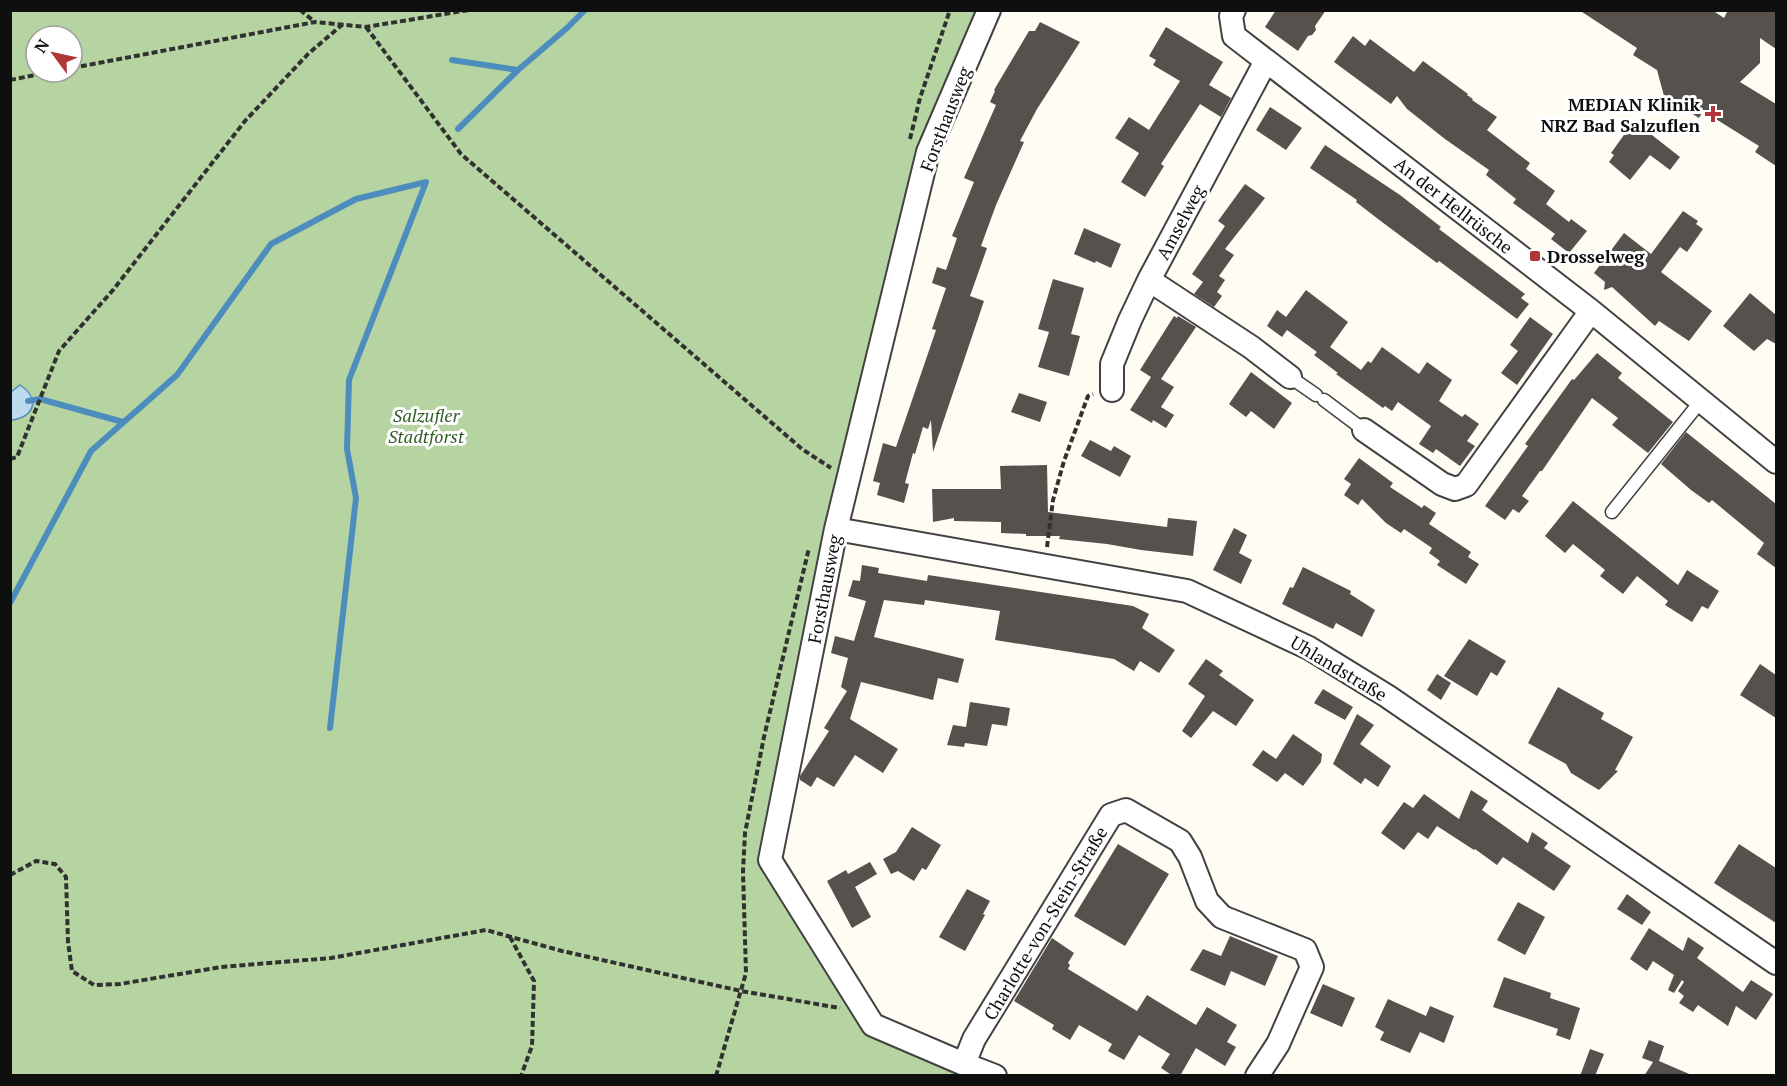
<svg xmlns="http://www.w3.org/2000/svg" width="1787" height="1086" font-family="'PT Serif',serif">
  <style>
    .forest { fill: #b6d4a1; fill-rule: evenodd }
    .water { fill: #bddbef; stroke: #4d8dbe; stroke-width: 1.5 }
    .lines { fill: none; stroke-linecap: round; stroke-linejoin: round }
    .stream { stroke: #4d8dbe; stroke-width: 6 }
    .building { fill: #57514d }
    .service-casing { stroke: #424242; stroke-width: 15 }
    .minor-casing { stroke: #424242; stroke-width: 26 }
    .path { stroke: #313131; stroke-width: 4; stroke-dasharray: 6 3; stroke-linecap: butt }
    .service { stroke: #fff; stroke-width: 12 }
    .minor { stroke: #fff; stroke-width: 22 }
    .poi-dot { fill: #b03738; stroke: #fff; stroke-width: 2 }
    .labels { text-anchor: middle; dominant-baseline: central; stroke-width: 6; stroke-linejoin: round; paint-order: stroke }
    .poi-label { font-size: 18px; font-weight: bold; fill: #0f0f0f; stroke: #fff; text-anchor: end }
    .street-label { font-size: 18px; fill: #0f0f0f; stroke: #fff }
    .park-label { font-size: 18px; font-style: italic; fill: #316027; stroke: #fff }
  </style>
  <rect width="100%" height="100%" fill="#fefcf3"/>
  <path class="forest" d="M10,11H980L921,146L763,860L867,1027L970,1075H11ZM36,36H72V72H36Z"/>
  <path class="water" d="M20,385C41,399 34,418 11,420V392Z"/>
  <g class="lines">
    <path class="stream" d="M452,60L518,70
      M458,129L518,70L567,28L585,10
      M28,401L40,399L123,422
      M10,603L91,451L177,375L271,244L356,199L426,182
      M330,728L356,498L347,449L349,380L426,182"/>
  </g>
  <path class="building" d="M1276,10H1326L1315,26L1316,30L1312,35L1308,36L1298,51L1265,27Z
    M1579,10H1712L1724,18L1728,10H1776V49L1760,38V63L1740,82L1776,104V166L1755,152L1759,146L1703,111L1699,118L1664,96L1657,70L1633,55L1637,48Z
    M1040,22L1080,42L1037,109L1020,141L1024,142L996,205L981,246L987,248L970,296L984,301L933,452L931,420L928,429L923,427L915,454L913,453L905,483L909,484L904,503L877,495L880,483L873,481L883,443L896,447L936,330L932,329L946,288L932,283L937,267L946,270L957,238L952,236L974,182L964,178L996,105L990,102L995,91L994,90L1029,31H1035Z
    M1166,27L1223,62L1209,85L1231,98L1221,117L1200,104L1161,164L1164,166L1145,197L1121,182L1139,153L1115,138L1129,117L1149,130L1180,81L1153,65L1156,60L1149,56Z
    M1353,36L1365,46L1370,39L1414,72L1423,61L1468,94L1467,95L1473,99L1472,100L1497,117L1487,130L1530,163L1526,169L1555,191L1546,204L1569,222L1571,219L1587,231L1569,253L1551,239L1555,234L1513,203L1516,199L1486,175L1489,170L1445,139L1407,109L1397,96L1391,104L1334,62Z
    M1270,107L1302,128L1286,150L1256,130Z
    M1634,121L1680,157L1670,170L1650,155L1630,180L1609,162L1614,155L1611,153Z
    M1325,145L1400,195L1441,227L1439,229L1525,294L1521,298L1529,304L1517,319L1439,261L1437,263L1382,222L1356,202L1357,200L1310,168Z
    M1245,184L1265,198L1225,249L1234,255L1219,276L1225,280L1217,292L1222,296L1214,307L1194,294L1203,282L1192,274L1225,226L1218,221Z
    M1683,211L1698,221L1696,224L1703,229L1687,252L1680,247L1661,272L1712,311L1689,341L1659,321L1655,326L1612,287L1604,290L1605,282L1594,273L1624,233L1651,254Z
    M1084,228L1121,244L1111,268L1096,261L1095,263L1074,254Z
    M1053,279L1084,288L1071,334L1080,336L1069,376L1038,367L1049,332L1038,329Z
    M1306,290L1348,322L1330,347L1361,370L1368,361L1371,363L1382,347L1419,374L1427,362L1452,380L1439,401L1462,417L1465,414L1479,424L1467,441L1475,446L1460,466L1436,449L1433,453L1419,444L1431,426L1398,402L1392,411L1385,406L1383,408L1336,374L1338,373L1314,355L1317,352L1287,330L1282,337L1267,326L1277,310L1286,317Z
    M1750,293L1776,315V344L1767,339L1754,351L1723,326Z
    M1174,316L1177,318L1178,316L1196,327L1161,379L1174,387L1161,407L1174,415L1166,428L1153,420L1152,423L1130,410L1151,377L1140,370Z
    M1530,317L1553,334L1517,385L1501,373L1518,351L1510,345Z
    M1597,353L1622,373L1618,378L1673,422L1648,453L1612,425L1618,418L1592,398L1542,471H1540L1522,496L1529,501L1519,513L1513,509L1505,520L1485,506L1528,446L1525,444L1572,379L1574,380Z
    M1251,372L1292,403L1274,429L1251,411L1246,417L1229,404Z
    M1019,393L1047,402L1040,422L1011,412Z
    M1686,432L1776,504V568L1757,554L1764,543L1712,500L1709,503L1691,490L1661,464Z
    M1090,440L1111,451L1114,446L1131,456L1120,477L1081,456Z
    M1359,458L1393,483L1390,487L1422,508L1424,505L1436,513L1429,524L1471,552L1468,557L1479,564L1466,584L1437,565L1440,561L1429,553L1432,548L1404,529L1401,533L1386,523L1362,499L1358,505L1344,495L1351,484L1344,479Z
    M1047,465L1048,512L1167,527L1168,518L1197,521L1193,556L1141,550L1107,544L1059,539L1060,536H1026V534L1001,533V522L954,521V518L933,522L932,489H1001L1000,466Z
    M1573,501L1678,585L1687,570L1719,591L1708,609L1702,606L1692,622L1665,605L1668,601L1637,576L1623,594L1600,576L1605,570L1573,544L1565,553L1545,536Z
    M1234,528L1247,535L1239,553L1252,560L1241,584L1213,570Z
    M862,565L879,568L878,573L927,581L928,575L1133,606L1149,614L1142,628L1175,650L1159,673L1140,661L1134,671L1114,659L995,640L1000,611L925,600L924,605L884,600L874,637L964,659L958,683L938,678L933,700L861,682L850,719L898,749L883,773L855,755L834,787L817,777L811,787L800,780V776L829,731L824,728L847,691L841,687L848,658L831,653L835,636L854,641L866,601L848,596L853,580L860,581Z
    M1303,567L1351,591L1350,594L1375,610L1362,637L1336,623L1333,629L1282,604L1290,587L1293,588Z
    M1469,639L1506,661L1497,676L1491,672L1477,696L1444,676Z
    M1206,659L1223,671L1219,675L1254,700L1236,726L1213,711L1191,738L1182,731L1205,696L1188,684Z
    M1760,664L1776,675V718L1740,695Z
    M1437,674L1451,683L1441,700L1427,690Z
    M1558,687L1604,713L1601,719L1633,737L1615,770L1618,771L1599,790L1571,773L1566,764L1528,743Z
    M1323,689L1353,707L1345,720L1314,703Z
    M970,702L1010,708L1007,726L992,724L987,746L965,743L964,747L947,745L953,725L966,727Z
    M1357,714L1374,725L1360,744L1391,766L1378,787L1365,778L1361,784L1333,764Z
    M1293,734L1322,754L1321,762L1303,786L1285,773L1277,782L1252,765L1263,750L1276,759Z
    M1471,790L1488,801L1482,810L1528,843L1532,832L1548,843L1544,848L1571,866L1554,891L1503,857L1497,865L1475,849L1474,850L1437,826L1428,839L1418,832L1404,850L1381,833L1404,802L1413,808L1424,794L1459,819Z
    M912,827L941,845L926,870L922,868L914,881L898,871L891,874L883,859L896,852Z
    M1118,844L1169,874L1125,946L1074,916Z
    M1739,844L1776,868V923L1714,883Z
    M870,862L877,874L855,887L871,917L852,928L827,881L846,870L848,874Z
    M967,889L990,901L983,914L985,915L965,951L939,937Z
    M1627,894L1651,912L1642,925L1617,909Z
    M1518,902L1545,917L1525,955L1497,940Z
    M1649,928L1683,951L1688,937L1704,948L1697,958L1743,992L1751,980L1773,994L1756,1020L1736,1006L1728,1026L1698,1005L1693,1012L1679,1003L1684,996L1678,991L1684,982L1682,980L1674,993L1668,990L1674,975L1653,961L1647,971L1630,959Z
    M1230,936L1278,956L1265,986L1231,971L1225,986L1190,970L1203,949L1221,956Z
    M1052,938L1074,953L1068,963L1070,965L1068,969L1137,1011L1147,995L1196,1025L1207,1007L1237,1025L1227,1042L1236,1047L1225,1066L1196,1048L1180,1076H1173L1161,1068L1170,1054L1139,1035L1124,1060L1108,1051L1112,1044L1079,1025L1070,1040L1052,1029L1054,1025L1014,1001Z
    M1504,977L1551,993L1550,998L1580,1008L1570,1040L1556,1035L1558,1029L1493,1007Z
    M1323,984L1355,998L1342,1027L1310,1013Z
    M1388,999L1426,1016L1430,1006L1454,1016L1444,1043L1420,1032L1410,1053L1380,1040L1384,1032L1375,1027Z
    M1649,1040L1664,1046L1659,1061L1694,1076H1644L1653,1062L1642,1058Z
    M1590,1049L1604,1054L1595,1076H1580Z"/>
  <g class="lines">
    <g class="service-casing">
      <path id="service" d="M1290,377L1316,395
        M1324,400L1364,430
        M1612,512L1700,402"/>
    </g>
    <g class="minor-casing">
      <path id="minor" d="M989,10L928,152L836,529L770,860L873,1025L964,1064L995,1076
        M1234,10L1231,16L1234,36L1591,311L1776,462
        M1149,280L1251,347L1290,377
        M1112,390V364L1130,320L1149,280L1266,61
        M1364,430L1442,484L1455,489L1466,485L1591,311
        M836,529L1187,591L1309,648L1387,696L1776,963
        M964,1064L974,1039L1111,815L1126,810L1180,841L1190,857L1207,901L1222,917L1305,950L1312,967L1278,1044L1257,1076"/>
    </g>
    <path class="path" d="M300,10L315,22
      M366,27L461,154L802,449L831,468
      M72,68L315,22L366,27L469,10
      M10,80L51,72
      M910,139L920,98L950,10
      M10,459L17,457L59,351L113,290L245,121L308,54L343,24
      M1047,547L1053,500L1064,461L1088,396L1093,394
      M10,875L36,861L55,864L66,877L68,942L72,971L94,985L120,984L221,967L331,958L486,930L562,951L741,991L840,1008
      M510,937L534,981L532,1046L521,1076
      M716,1076L746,973L743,872L745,833L764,737L809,548"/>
    <use href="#service" class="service"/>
    <use href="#minor" class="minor"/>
  </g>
  <g class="poi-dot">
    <path d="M1710 105h6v6h6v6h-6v6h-6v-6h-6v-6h6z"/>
    <rect x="1529" y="250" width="12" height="12" rx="3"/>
  </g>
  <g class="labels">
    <g class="poi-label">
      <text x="1700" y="104">MEDIAN Klinik<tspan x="1700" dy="21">NRZ Bad Salzuflen</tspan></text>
      <text x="1547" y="256" text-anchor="start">Drosselweg</text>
    </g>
    <g class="street-label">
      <text transform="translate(945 119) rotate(-69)">Forsthausweg</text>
      <text transform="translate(1454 205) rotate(38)">An der Hellrüsche</text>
      <text transform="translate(1180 222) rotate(-62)">Amselweg</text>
      <text transform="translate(824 589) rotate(-79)">Forsthausweg</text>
      <text transform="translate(1339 668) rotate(31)">Uhlandstraße</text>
      <text transform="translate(1045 923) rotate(-59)">Charlotte-von-Stein-Straße</text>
    </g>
    <g class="park-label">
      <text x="426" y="415">Salzufler<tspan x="426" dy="21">Stadtforst</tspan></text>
    </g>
  </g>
  <rect width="1787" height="1086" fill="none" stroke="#0f0f0f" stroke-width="24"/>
  <g transform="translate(54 54) rotate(303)"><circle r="28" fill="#ffffff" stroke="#9f9f9f" stroke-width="1.5"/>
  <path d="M0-4.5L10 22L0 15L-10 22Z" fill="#b03738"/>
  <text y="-9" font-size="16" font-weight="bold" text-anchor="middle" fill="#0f0f0f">N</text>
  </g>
</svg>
